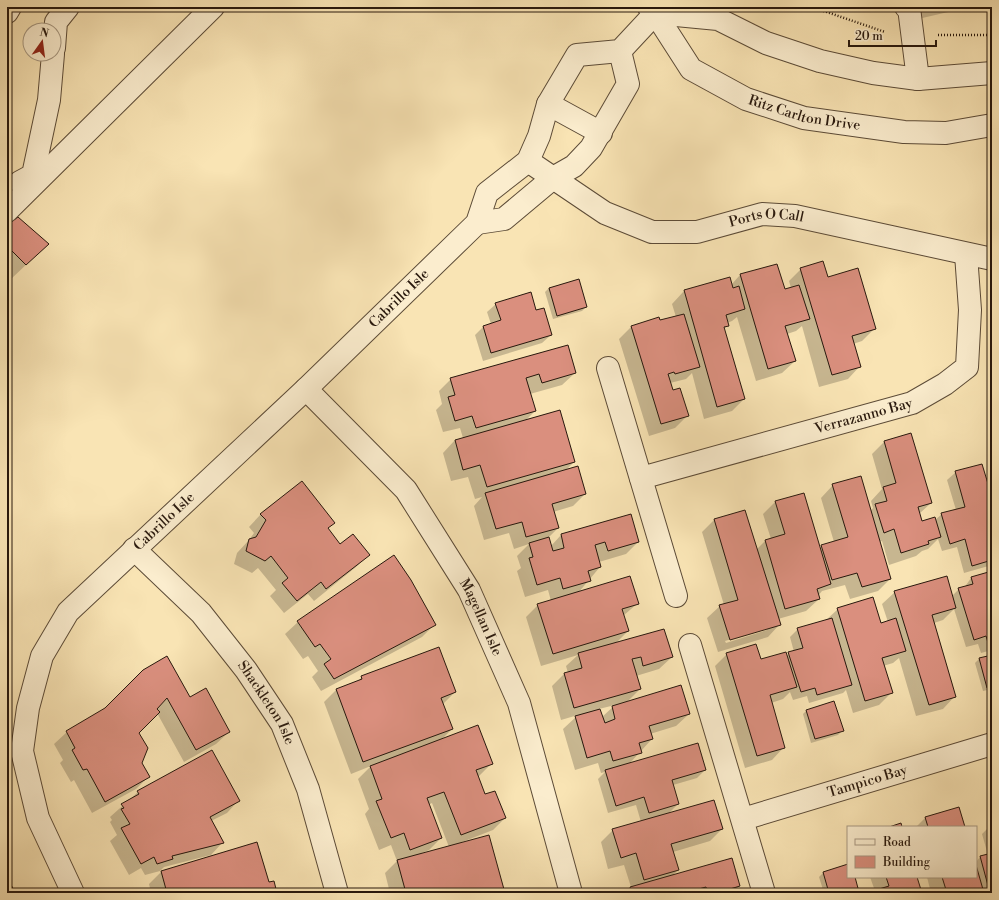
<svg xmlns="http://www.w3.org/2000/svg" width="999" height="900" font-family="'Libre Bodoni',serif">
  <style>
    .shadow { fill: #0003; fill-rule: evenodd }
    .building { fill: #da8f7e; stroke: #28180d }
    .lines { fill: none; stroke-linecap: round; stroke-linejoin: round }
    .minor-casing { stroke: #5c4b37; stroke-width: 24 }
    .path { stroke: #28180d; stroke-width: 2.5; stroke-dasharray: 1 2; stroke-linecap: butt }
    .minor { stroke: #fbedce; stroke-width: 22 }
    .labels { text-anchor: middle; dominant-baseline: central; stroke-width: 4; stroke-linejoin: round; paint-order: stroke }
    .street-label { font-size: 14px; fill: #28180d; stroke: #fbedce }
  </style>
  <rect width="100%" height="100%" fill="#f9e4b4"/>
  <filter id="stains"><feTurbulence type="fractalNoise" baseFrequency=".005" numOctaves="4"/><feColorMatrix values="0 0 0 0 .2 0 0 0 0 .09 0 0 0 0 .02 0 0 0 .5 -.17"/></filter>
  <radialGradient id="worn" r=".72"><stop offset=".6" stop-color="#630" stop-opacity="0"/><stop offset="1" stop-color="#630" stop-opacity=".3"/></radialGradient>
  <path class="shadow" d="M915,7H970L918,19Z
    M7,226L48,244L10,280L7,278Z
    M776,265L784,290L791,288L789,281L801,269L828,278L874,329L862,341L853,344L860,366L848,379L819,387L802,326L796,331L787,334L795,361L782,373L756,381L737,317L732,321L727,323L728,325L724,329L744,399L732,411L704,419L692,373L686,379L670,383L672,392L687,416L675,428L649,436L619,339L632,326L676,317L672,304L684,291L729,279L731,285L740,275Z
    M578,280L586,307L582,311L553,319L545,292L549,288Z
    M496,304L535,311L551,335L542,343L483,361L475,335L484,326L491,324L487,312Z
    M567,346L575,373L562,385L530,394L535,411L525,421L574,462L565,471L585,494L573,506L553,512L558,528L546,540L551,546L561,535L631,515L638,542L626,554L599,562L600,567L578,593L638,603L623,616L628,631L615,644L672,657L659,669L636,676L640,689L626,703L689,714L676,726L650,734L652,739L629,764L705,770L697,778L673,785L678,804L668,814L722,829L710,841L673,852L678,870L672,876L739,886L732,893H625L631,887L624,865L608,869L601,842L613,830L641,822L636,805L608,813L598,779L605,772L601,773L598,763L575,770L563,729L578,715L561,720L552,686L564,674L568,673L566,666L578,655L541,666L526,617L538,605L551,601L548,590L525,597L517,571L521,568L517,556L529,544L514,549L509,533L484,540L474,506L482,497L475,499L468,477L451,481L443,453L455,440L463,438L460,428L443,432L436,410L442,404L439,391L451,379ZM615,705L602,717L599,709Z
    M910,434L931,503L919,514L922,522L935,520L942,514L956,510L947,480L956,472L992,500V565L964,573L957,547L942,551L938,539L928,549L922,551L916,556L889,565L882,541L879,542L890,579L878,591L850,599L845,585L822,591L818,596L819,599L806,611L778,619L780,624L768,637L718,652L707,618L720,606L724,605L702,532L714,520L757,549L765,541L771,539L763,514L776,501L819,549L822,546L834,542L821,498L833,485L870,511L873,508L871,501L882,489L872,454L884,442ZM767,628V630L726,643L725,641Z
    M992,443V464L987,448Z
    M261,514L334,523L327,529L340,545L368,555L356,567L314,601L308,594L284,613L270,596L276,590L258,568L252,573L234,564L237,553L249,540L254,533L249,527Z
    M394,556L434,625L422,637L321,691L312,677L318,671L308,656L303,659L285,634L298,622Z
    M992,572V650L981,653L978,644L966,647L954,609L943,620L934,623L955,696L943,709L916,716L899,658L893,663L883,666L891,693L879,705L853,713L846,690L843,693L809,703L807,696L793,700L790,692L783,699L771,703L784,747L772,760L745,768L715,666L727,654L760,661L786,656L794,652L790,637L798,629L825,621L838,609L880,624L888,622L882,604L895,592L952,596L959,589L964,588L971,578Z
    M992,656V689L983,691L975,663L979,659Z
    M362,677L455,692L443,704L452,729L440,741L492,763L478,777L485,796L505,818L493,830L462,842L504,893H390L385,873L397,861L391,845L379,850L365,814L369,809L358,779L371,766L351,774L324,702L336,690L356,683ZM432,803L449,847L423,854L422,853L429,850L441,838L428,805Z
    M130,683L190,698L229,732L216,744L184,762L157,713L138,733L141,763L148,777L136,789L92,813L74,780L71,782L60,763L63,760L54,744L67,732L105,710Z
    M807,710L842,731L838,735L811,743L803,714Z
    M212,751L239,800L227,813L211,821L223,842L211,855L164,867L160,871L145,875L141,868L129,875L110,841L117,835L110,822L112,820L110,817L138,792Z
    M925,818L964,827H916Z
    M992,824V893H931L927,877H976V862L980,857L988,855L982,834Z
    M256,843L268,884L276,893H151L149,884L161,872Z
    M848,865V877H854L858,891L856,893H824L819,877L823,873Z
    M870,877H916L921,893H869L875,891Z"/>
  <path class="building" d="M18,217L49,244L26,265L7,246V225Z
    M823,261L828,277L858,268L876,329L852,336L861,367L832,375L800,268Z
    M777,264L785,289L799,285L810,319L785,326L796,361L768,369L740,274Z
    M730,277L733,288L739,286L745,309L726,315L729,326L724,327L745,399L717,407L684,290Z
    M579,279L587,307L557,316L549,288Z
    M531,292L536,310L544,308L552,335L491,353L483,326L501,320L495,303Z
    M684,314L700,367L675,374L674,372L668,374L673,390L680,388L689,416L661,424L631,326L659,317L660,320Z
    M568,345L576,373L542,383L539,374L526,378L536,411L476,428L472,416L455,421L448,397L455,395L450,378Z
    M560,410L575,462L487,487L480,465L463,470L455,440Z
    M911,433L932,503L918,507L922,521L935,517L941,537L928,541L929,544L901,553L894,529L884,533L875,504L887,501L883,487L896,483L884,441Z
    M982,464L992,497V560L972,566L965,539L950,544L941,513L965,507L955,471Z
    M578,466L586,494L552,504L559,528L526,537L522,522L496,529L485,493Z
    M861,476L891,579L862,587L857,573L832,580L821,545L848,537L832,484Z
    M302,481L335,523L328,528L340,544L353,534L370,555L326,589L321,582L297,601L282,583L288,578L271,556L265,561L246,551L249,539L256,537L266,520L260,514Z
    M804,493L831,584L817,589L820,599L785,609L765,540L785,534L775,501Z
    M745,510L781,625L730,640L719,605L738,600L714,519Z
    M631,514L639,542L608,551L605,542L595,545L601,567L588,571L591,581L563,589L560,578L537,585L529,558L533,557L529,543L549,537L553,551L564,548L561,534Z
    M394,555L411,580L436,625L334,679L324,664L331,659L320,644L315,647L297,621Z
    M992,571V645L989,646L986,636L974,640L958,588L973,584L971,577Z
    M630,576L639,604L622,609L629,631L553,654L537,604Z
    M947,576L956,608L932,615L956,697L929,705L894,591Z
    M873,597L881,623L896,618L906,651L882,658L893,693L865,701L837,608Z
    M832,618L852,685L817,695L815,688L801,692L788,652L803,648L797,628Z
    M664,629L673,657L643,666L641,657L632,659L641,689L574,708L564,673L582,668L578,653Z
    M756,644L761,659L786,652L797,687L770,695L785,748L757,756L726,653Z
    M439,647L456,692L441,698L453,729L363,762L336,689L362,679L361,676Z
    M992,655V687L987,688L979,658Z
    M167,656L190,697L206,688L230,732L196,750L167,698L157,709L160,712L139,733L148,748L142,763L150,777L105,802L87,769L83,770L72,750L75,748L66,731L105,708L143,670Z
    M681,685L690,714L649,726L653,739L639,743L642,753L613,761L610,751L587,758L575,716L600,709L605,723L615,719L612,706Z
    M834,701L844,731L815,739L806,710Z
    M478,725L493,764L476,770L485,794L495,791L506,818L461,835L444,792L427,798L442,838L410,850L404,833L391,838L376,801L382,799L370,766Z
    M698,743L706,770L672,780L679,804L649,813L644,797L616,806L605,770Z
    M212,750L240,801L210,817L224,843L172,856L173,859L157,864L154,857L141,864L121,828L130,824L121,809L124,808L121,804L139,794L137,791Z
    M714,800L723,829L671,844L679,870L644,880L636,853L621,858L612,829Z
    M959,807L965,827H928L925,817Z
    M901,823L902,827H889Z
    M489,835L505,893H406L397,860Z
    M257,842L269,882L274,881L277,893H167L161,871Z
    M992,853V893H990L980,856Z
    M732,858L740,886L717,893H708L706,887L695,890L696,893H632L630,887Z
    M848,864V877H855L859,892L829,893L823,872Z
    M976,865L984,893H947L942,877H976Z
    M7,876L15,893H7Z
    M886,877H917L922,893H866L889,886Z
    M292,890L293,893H279Z"/>
  <g class="lines">
    <g class="minor-casing">
      <g id="minor">
        <path id="s1" d="M649,7L655,13L691,69L746,99L804,118L904,132L946,133L992,125"/>
        <path d="M906,7L909,8L918,79"/>
        <path d="M7,12L10,7"/>
        <path d="M655,13L718,19L766,43L820,61L873,73L918,79L992,73"/>
        <path d="M54,48L56,22L68,7"/>
        <path d="M548,104L601,133"/>
        <path id="s2" d="M528,161L605,213L652,232H697L762,214L795,216L992,259"/>
        <path d="M20,182L33,175L49,100L53,54"/>
        <path d="M7,211L213,7"/>
        <path d="M477,223L504,219L553,178L574,166L591,148L628,84L620,51"/>
        <path d="M608,368L676,596"/>
        <path id="s3" d="M306,389L406,490L469,590L519,703L571,893"/>
        <path id="s4" d="M641,478L912,403L945,384L967,367L970,310L966,254"/>
        <path id="s5" d="M134,549L201,613L246,670L282,724L308,789L337,893"/>
        <path d="M690,645L764,893"/>
        <path id="s6" d="M743,819L992,744"/>
        <path id="s7" d="M73,893L38,818L22,751L28,708L42,656L68,612L306,389L477,223L487,193L528,161L539,136L548,104L577,55L620,51L661,7"/>
      </g>
    </g>
    <path class="path" d="M812,7L885,32
      M938,35H992"/>
    <use href="#minor" class="minor"/>
  </g>
  <g class="labels">
    <g class="street-label">
      <text stroke="none"><textPath href="#s1" startOffset="198">Ritz Carlton Drive</textPath></text>
      <text stroke="none"><textPath href="#s2" startOffset="260">Ports O Call</textPath></text>
      <text stroke="none"><textPath href="#s7" startOffset="756">Cabrillo Isle</textPath></text>
      <text stroke="none"><textPath href="#s4" startOffset="231">Verrazanno Bay</textPath></text>
      <text stroke="none"><textPath href="#s7" startOffset="432">Cabrillo Isle</textPath></text>
      <text stroke="none"><textPath href="#s3" startOffset="290">Magellan Isle</textPath></text>
      <text stroke="none"><textPath href="#s5" startOffset="204">Shackleton Isle</textPath></text>
      <text stroke="none"><textPath href="#s6" startOffset="130">Tampico Bay</textPath></text>
    </g>
  </g>
  <rect width="999" height="900" fill="none" stroke="#f9e4b4" stroke-width="24"/>
  <rect x="8" y="8" width="983" height="884" fill="none" stroke="#28180d" stroke-width="2"/>
  <rect x="12" y="12" width="975" height="876" fill="none" stroke="#28180d"/>
  <rect x="847" y="826" width="130" height="52" fill="#fbedce" stroke="#a79881"/>
  <rect x="855" y="839" width="20" height="6" fill="#fbedce" stroke="#a79881"/>
  <text x="883" y="846" font-size="12" fill="#28180d">Road</text>
  <rect x="855" y="856" width="20" height="12" fill="#da8f7e" stroke="#a79881"/>
  <text x="883" y="866" font-size="12" fill="#28180d">Building</text>
  <g transform="translate(42 42) rotate(14)"><circle r="19" fill="#fbedce" stroke="#a79881"/>
  <path d="M0-3L7 15L0 10L-7 15Z" fill="#8f2418"/>
  <text y="-6" font-size="11" font-weight="bold" text-anchor="middle" fill="#28180d">N</text>
  </g>
  <path d="M849 40v6h87v-6" fill="none" stroke="#28180d" stroke-width="2"/>
  <text x="855" y="40" font-size="12" fill="#28180d" stroke="#fbedce" stroke-width="3" paint-order="stroke">20 m</text>
  <rect width="100%" height="100%" filter="url(#stains)"/>
  <rect width="100%" height="100%" fill="url(#worn)"/>
</svg>
